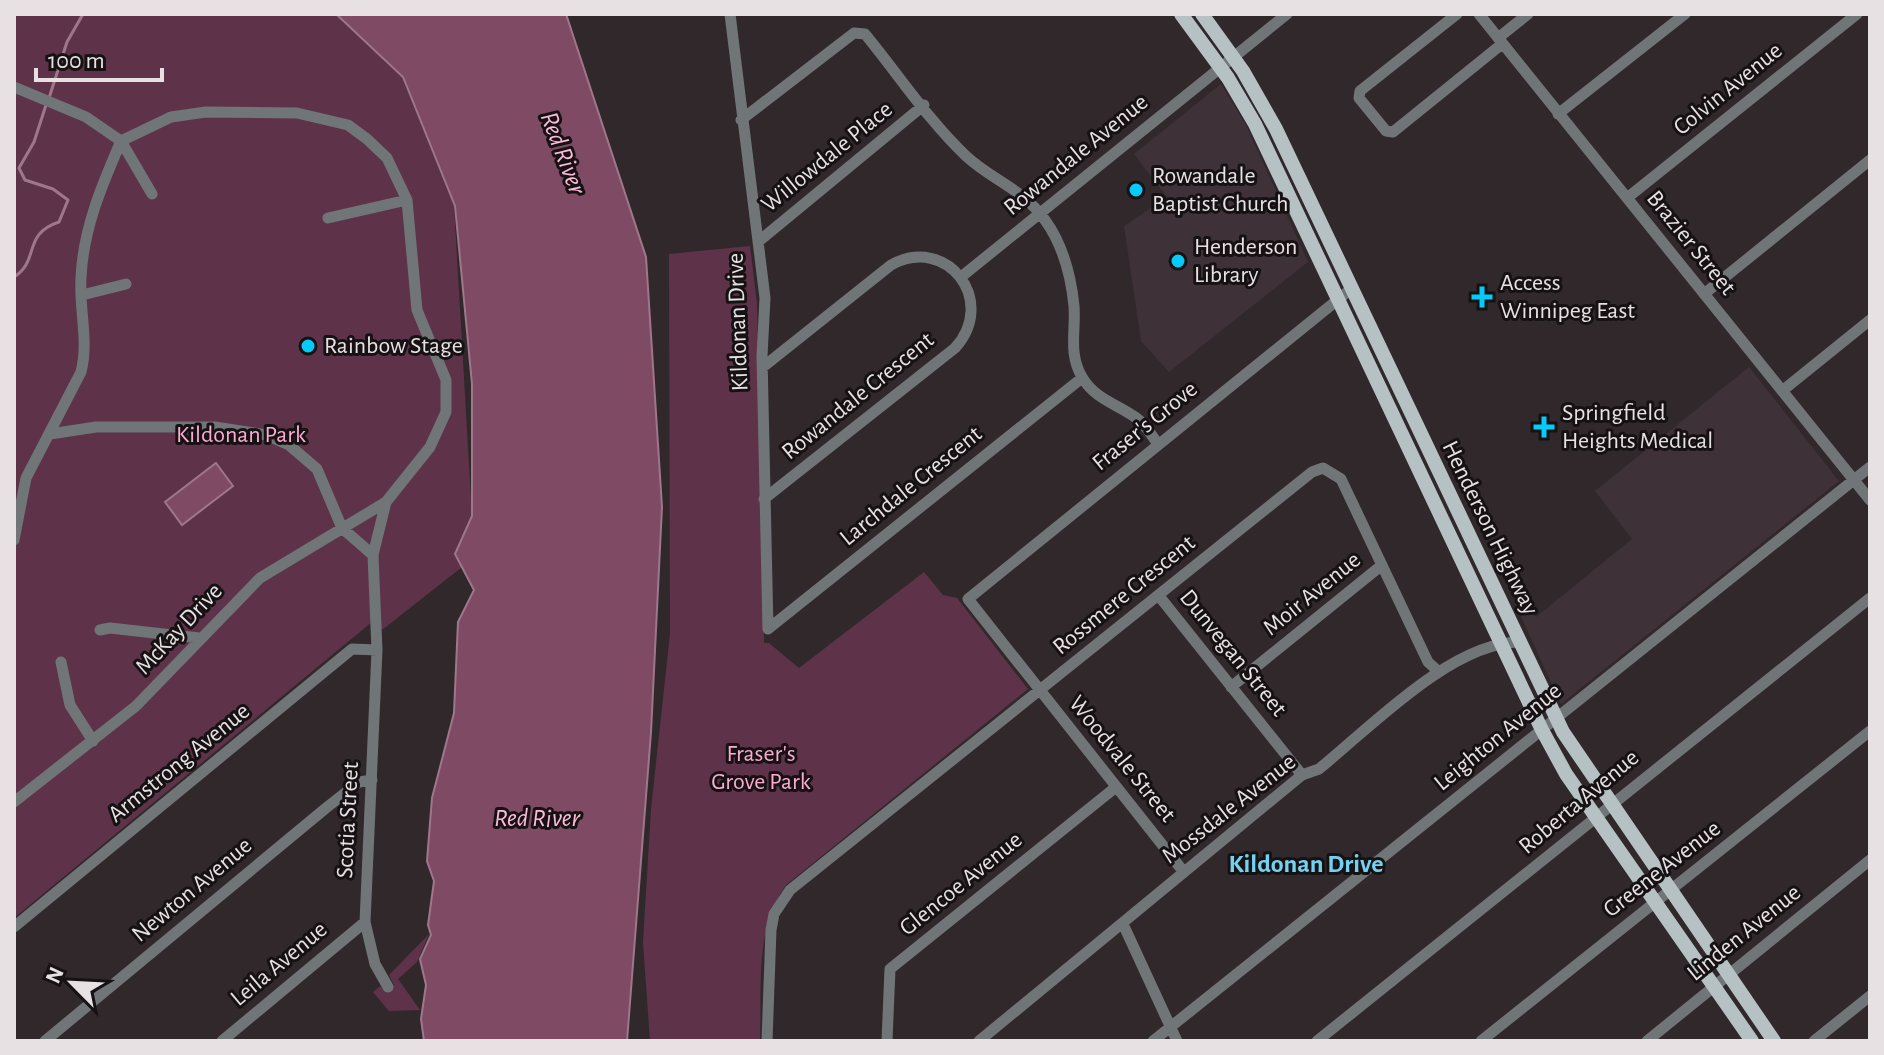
<svg xmlns="http://www.w3.org/2000/svg" width="1884" height="1055" font-family="'Alegreya Sans',sans-serif">
  <style>
    .built { fill: #3f3138 }
    .green { fill: #5e3349 }
    .water { fill: #7e4a64; stroke: #9e778a; stroke-width: 2 }
    .lines { fill: none; stroke-linecap: round; stroke-linejoin: round }
    .stream { stroke: #9e778a; stroke-width: 3 }
    .minor { stroke: #707577; stroke-width: 11 }
    .major { stroke: #b6c1c4; stroke-width: 14 }
    .poi-dot { fill: #04cbf9; stroke: #161214; stroke-width: 3 }
    .labels { text-anchor: middle; dominant-baseline: central; stroke-width: 6; stroke-linejoin: round; paint-order: stroke }
    .street-label { font-size: 24px; fill: #e7e1e4; stroke: #161214 }
    .poi-label { font-size: 24px; fill: #e7e1e4; stroke: #161214; text-anchor: start }
    .park-label { font-size: 24px; fill: #fdaad3; stroke: #161214 }
    .water-label { font-size: 26px; font-style: italic; fill: #fdbada; stroke: #161214 }
    .neighbourhood-label { font-size: 26px; font-weight: bold; fill: #73d2f2; stroke: #161214 }
  </style>
  <rect width="100%" height="100%" fill="#31282c"/>
  <path class="built" d="M1221,84L1246,125L1308,262L1169,372L1141,341L1124,226L1167,197L1134,154Z
    M1749,367L1839,481L1561,704L1519,612L1526,607L1536,617L1632,539L1595,491Z"/>
  <path class="green" d="M14,14H335L403,77L454,205L472,517L455,554L462,567L382,630L378,617L14,918Z
    M750,246L757,303L764,643H769L799,668L924,572L943,595L957,598L1028,689L786,885C754,929 762,989 760,1041H650L643,942L651,809L670,634L669,254Z
    M429,934L417,962L398,979L420,1010L389,1011L373,992L380,986L386,992L394,985L389,975Z"/>
  <path class="water" d="M336,14H566L646,257L662,507L651,732L627,1041H424L421,1019L426,985L420,959L431,935L428,925L434,881L427,861L432,798L454,713L458,622L474,590L455,554L472,516V384L455,206L403,77Z
    M216,463L233,486L182,525L165,502Z"/>
  <g class="lines">
    <path class="stream" d="M49,98L67,42L83,14
      M14,277C40,261 22,234 59,222L68,200L53,189L25,180L19,168L34,142L46,105"/>
    <path class="minor" d="M730,14L765,298L762,356L768,629
      M1457,14L1360,91L1359,98L1386,131L1393,132L1502,44
      M1479,14L1870,500
      M1498,38L1528,14
      M14,87L86,117L121,141L152,194
      M1558,114L1685,14
      M741,120L854,33L865,34C898,74 928,120 966,156C993,181 1022,188 1045,220C1063,245 1071,276 1074,306C1076,331 1068,353 1082,377C1095,400 1120,405 1139,420C1147,427 1152,436 1158,444
      M1627,198L1857,14
      M328,218L407,200
      M758,242L924,105
      M961,277L1287,14
      M1704,294L1870,160
      M82,295L126,284
      M763,367L891,265C947,234 998,301 955,348L764,499
      M1782,391L1870,320
      M50,434L96,427H215L266,435L289,445L317,469L342,528L373,555
      M386,502L373,555L377,650L365,922L375,964L388,987
      M14,540L26,478L81,372C89,341 79,310 81,278C83,229 102,185 121,141
      M1159,596L1302,775
      M768,629L1082,378
      M100,630L110,628L199,638
      M61,662L70,705L93,741
      M1231,687L1382,565
      M14,802L136,706L260,578L386,502L430,447L446,412V380L417,310L407,200L387,158L367,139L348,125L297,113L206,112L171,117L121,141
      M1183,871L968,599L1351,289
      M1123,924L1177,1041
      M14,927L352,649L377,650
      M45,1041L326,808L359,782L372,780
      M222,1041L365,922
      M767,1041L771,930L774,914L790,890L1312,472L1323,468L1341,479L1428,662L1439,672
      M887,1041L890,969L1116,787
      M979,1041L1302,775L1319,769C1371,727 1452,642 1520,642
      M1153,1041L1870,467
      M1317,1041L1870,598
      M1481,1041L1870,731
      M1647,1041L1870,860
      M1814,1041L1870,996"/>
    <path class="major" d="M1181,14L1228,78L1255,124L1542,730L1566,774L1752,1041
      M1202,14L1243,71L1276,129L1563,732L1774,1041"/>
  </g>
  <g class="poi-dot">
    <circle cx="1136" cy="190" r="8"/>
    <circle cx="1178" cy="261" r="8"/>
    <path d="M1478 285h8v8h8v8h-8v8h-8v-8h-8v-8h8z"/>
    <circle cx="308" cy="346" r="8"/>
    <path d="M1540 415h8v8h8v8h-8v8h-8v-8h-8v-8h8z"/>
  </g>
  <g class="labels">
    <g class="street-label">
      <text transform="translate(1728 89) rotate(-39)">Colvin Avenue</text>
      <text transform="translate(1076 155) rotate(-39)">Rowandale Avenue</text>
      <text transform="translate(827 157) rotate(-39)">Willowdale Place</text>
      <text transform="translate(1691 243) rotate(51)">Brazier Street</text>
      <text transform="translate(738 322) rotate(-92)">Kildonan Drive</text>
      <text transform="translate(858 396) rotate(-39)">Rowandale Crescent</text>
      <text transform="translate(1145 426) rotate(-39)">Fraser's Grove</text>
      <text transform="translate(911 486) rotate(-39)">Larchdale Crescent</text>
      <text transform="translate(1490 528) rotate(64)">Henderson Highway</text>
      <text transform="translate(1312 594) rotate(-39)">Moir Avenue</text>
      <text transform="translate(1124 595) rotate(-39)">Rossmere Crescent</text>
      <text transform="translate(179 629) rotate(-47)">McKay Drive</text>
      <text transform="translate(1233 653) rotate(51)">Dunvegan Street</text>
      <text transform="translate(1498 737) rotate(-39)">Leighton Avenue</text>
      <text transform="translate(1122 759) rotate(51)">Woodvale Street</text>
      <text transform="translate(179 763) rotate(-39)">Armstrong Avenue</text>
      <text transform="translate(1579 802) rotate(-40)">Roberta Avenue</text>
      <text transform="translate(1229 809) rotate(-38)">Mossdale Avenue</text>
      <text transform="translate(348 820) rotate(-87)">Scotia Street</text>
      <text transform="translate(1662 869) rotate(-38)">Greene Avenue</text>
      <text transform="translate(961 884) rotate(-39)">Glencoe Avenue</text>
      <text transform="translate(192 890) rotate(-40)">Newton Avenue</text>
      <text transform="translate(1744 933) rotate(-39)">Linden Avenue</text>
      <text transform="translate(279 964) rotate(-40)">Leila Avenue</text>
    </g>
    <g class="poi-label">
      <text x="1152" y="176">Rowandale<tspan x="1152" dy="28">Baptist Church</tspan></text>
      <text x="1194" y="247">Henderson<tspan x="1194" dy="28">Library</tspan></text>
      <text x="1500" y="283">Access<tspan x="1500" dy="28">Winnipeg East</tspan></text>
      <text x="324" y="346">Rainbow Stage</text>
      <text x="1562" y="413">Springfield<tspan x="1562" dy="28">Heights Medical</tspan></text>
    </g>
    <g class="park-label">
      <text x="241" y="435">Kildonan Park</text>
      <text x="761" y="754">Fraser's<tspan x="761" dy="28">Grove Park</tspan></text>
    </g>
    <g class="water-label">
      <text transform="translate(563 153) rotate(69)">Red River</text>
      <text x="537" y="818">Red River</text>
    </g>
    <g class="neighbourhood-label">
      <text x="1306" y="864">Kildonan Drive</text>
    </g>
  </g>
  <rect width="1884" height="1055" fill="none" stroke="#e7e1e4" stroke-width="32"/>
  <g transform="translate(72 983) rotate(294)" stroke="#161214" stroke-width="6" paint-order="stroke">
  <path d="M0-6L14 30L0 20L-14 30Z" fill="#e7e1e4"/>
  <text y="-12" font-size="22" font-weight="bold" text-anchor="middle" fill="#e7e1e4">N</text>
  </g>
  <path d="M36 68v12h126v-12" fill="none" stroke="#e7e1e4" stroke-width="4"/>
  <text x="48" y="68" font-size="24" fill="#e7e1e4" stroke="#161214" stroke-width="6" paint-order="stroke">100 m</text>
</svg>
